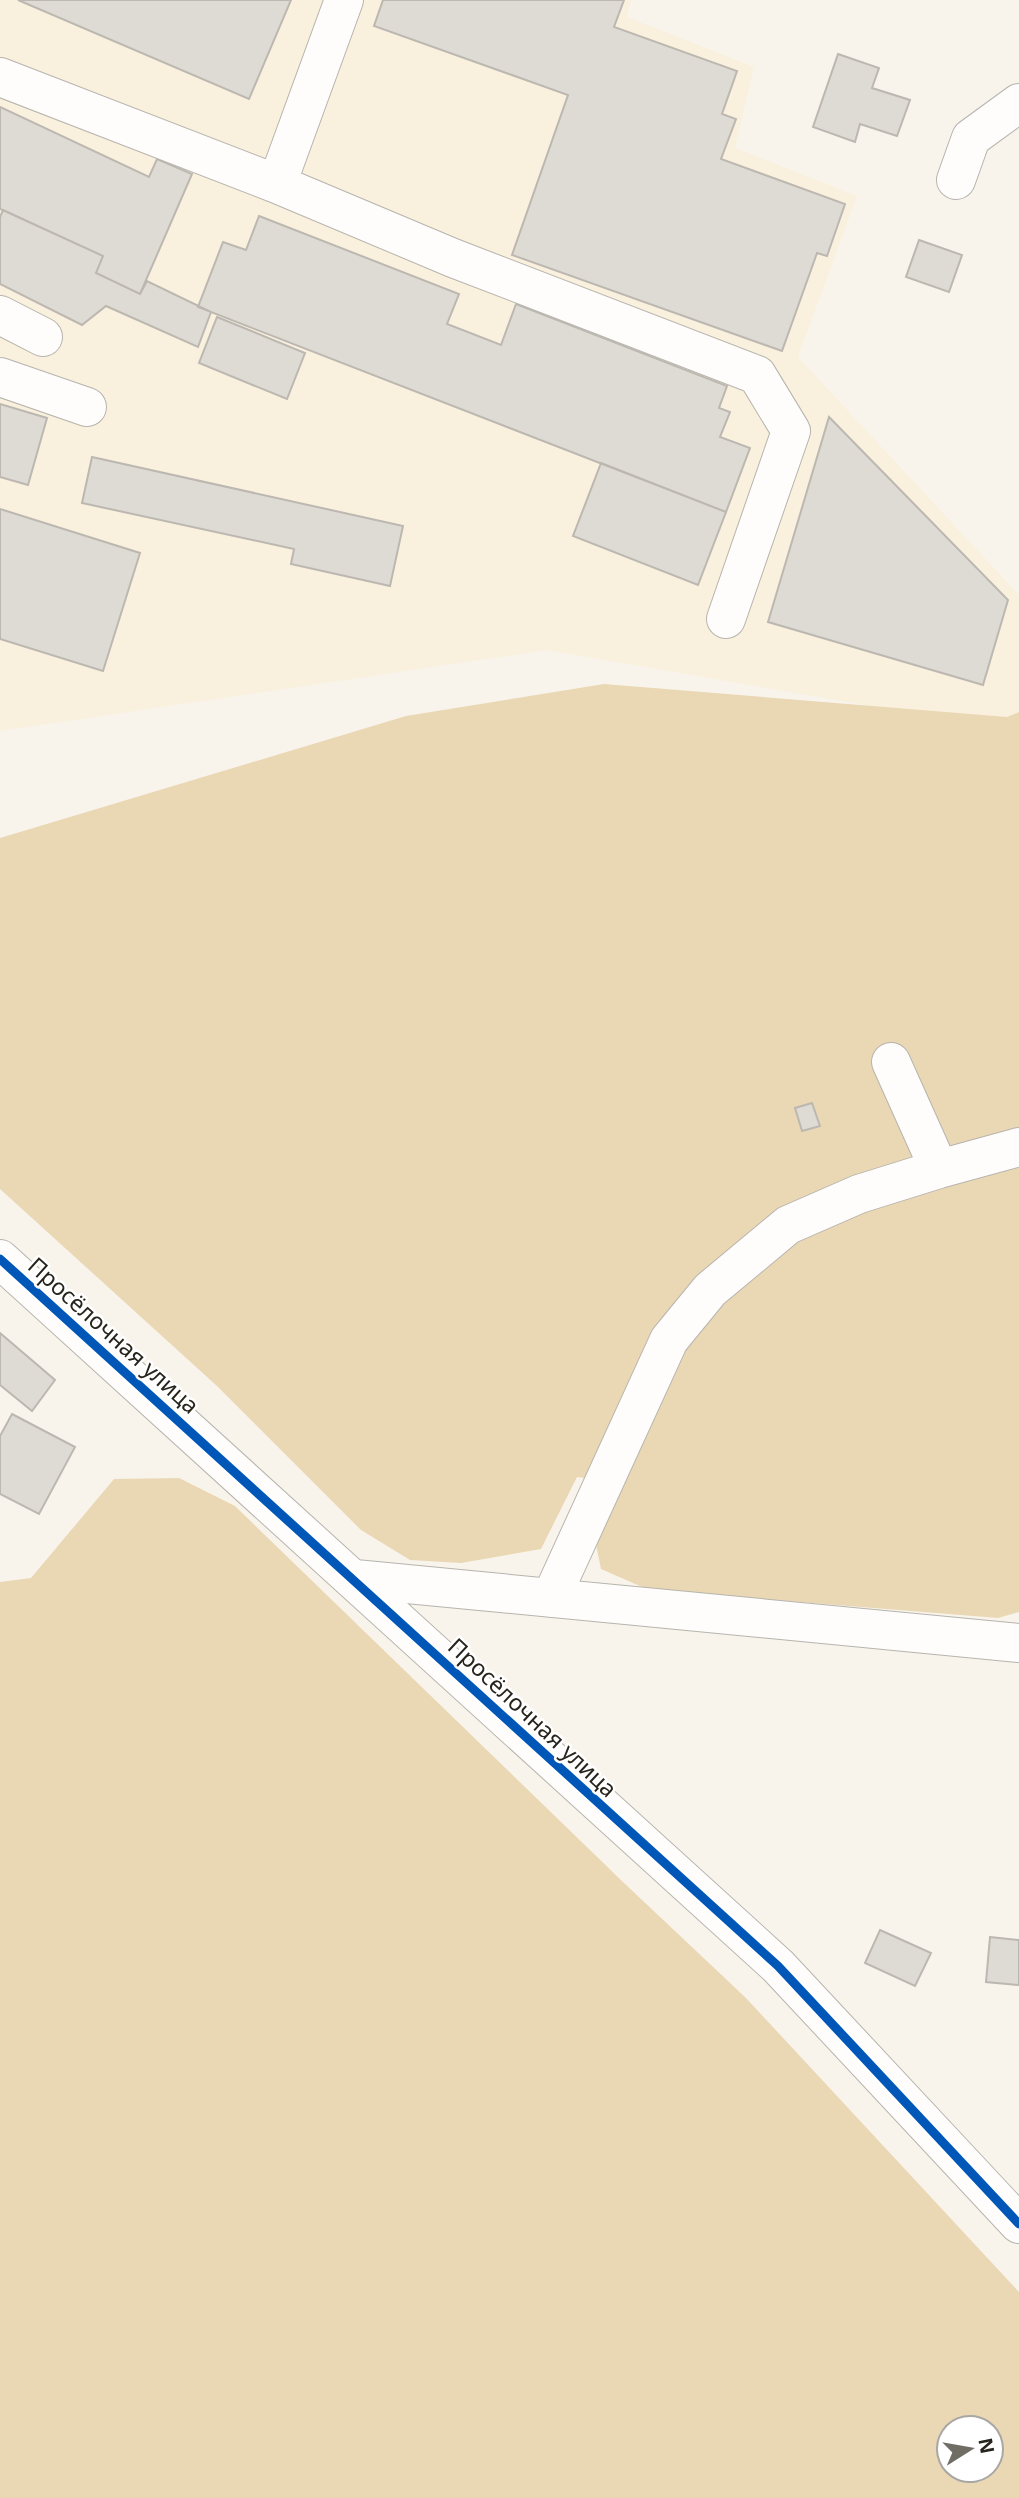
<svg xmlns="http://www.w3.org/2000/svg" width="1019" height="2498" font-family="'Noto Sans',sans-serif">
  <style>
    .built { fill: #f9f0dd }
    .green { fill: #ead8b5; fill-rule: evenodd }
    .building { fill: #dedbd4; stroke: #bcb8b1; stroke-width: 2 }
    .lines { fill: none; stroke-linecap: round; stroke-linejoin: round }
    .minor-casing { stroke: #b7b4ad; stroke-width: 40 }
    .minor { stroke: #fefdfc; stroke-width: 38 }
    .cycleway-casing { stroke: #fff; stroke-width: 13 }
    .cycleway { stroke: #0057b8; stroke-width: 9 }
    .labels { text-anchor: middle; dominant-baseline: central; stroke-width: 5; stroke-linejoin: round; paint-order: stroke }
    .street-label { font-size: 23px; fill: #27241c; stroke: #fff }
  </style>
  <rect width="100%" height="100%" fill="#f8f4ec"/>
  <path class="built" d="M0,0H631L627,17L754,67L735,148L857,196L798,357L1019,595V720L1015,731L547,650L0,731Z"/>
  <path class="green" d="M604,684L1007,717L1019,712V1612L998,1618L649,1590L601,1569L595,1540L624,1484L577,1477L541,1549L461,1563L410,1560L361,1530L217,1386L0,1189V838L406,716Z
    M179,1478L235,1506L623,1882L746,1998L1019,2292V2498H0V1582L31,1578L114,1479ZM949,2428H991V2470H949Z"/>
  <path class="building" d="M18,0H291L249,99Z
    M383,0H624L614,27L737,71L722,114L736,119L721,159L845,204L827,256L817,253L782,351L512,255L568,95L374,26Z
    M838,54L879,68L872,88L910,100L897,136L860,124L855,142L813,127Z
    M0,107L149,177L157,159L192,174L140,294L96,273L103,256L0,209Z
    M3,210L103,256L96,273L140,294L147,281L211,312L198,347L106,306L82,325L0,284V217Z
    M259,216L459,294L447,324L501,345L516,304L727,386L719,408L730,412L720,437L750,448L726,512L198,307L223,242L246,250Z
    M919,240L962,255L949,292L906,277Z
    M217,317L305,353L287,399L199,363Z
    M0,404L47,418L28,485L0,477Z
    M829,417L1008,600L983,685L768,622Z
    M92,457L403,526L390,586L291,564L294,549L82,503Z
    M601,463L726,512L698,585L573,536Z
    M0,509L140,553L103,671L0,639Z
    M812,1103L820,1126L802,1131L795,1108Z
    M0,1333L55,1380L32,1411L0,1385Z
    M12,1414L75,1447L39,1514L0,1494V1436Z
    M880,1930L931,1953L915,1986L865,1963Z
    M990,1937L1019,1940V1985L986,1982Z"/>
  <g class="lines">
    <g class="minor-casing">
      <path id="minor" d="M0,77L277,184L453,258L757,375L791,431L726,619
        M956,180L971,138L1019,103
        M277,184L344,0
        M0,315L43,337
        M0,377L87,407
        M891,1062L939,1169
        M0,1259L778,1966L1019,2224
        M355,1579L1019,1643
        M551,1598L669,1340L710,1290L788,1225L859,1194L939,1169L1019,1147"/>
    </g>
    <use href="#minor" class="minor"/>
    <g class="cycleway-casing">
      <path id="cycleway" d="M0,1259L778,1966L1019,2224"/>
    </g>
    <use href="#cycleway" class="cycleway"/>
  </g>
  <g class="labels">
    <g class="street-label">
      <text transform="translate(114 1335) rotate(42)">Просёлочная улица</text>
      <text transform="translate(533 1717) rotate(43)">Просёлочная улица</text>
    </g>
  </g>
  <g transform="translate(970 2449) rotate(79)"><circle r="33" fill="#ffffff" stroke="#a9a7a4" stroke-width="2"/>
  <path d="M0-5L12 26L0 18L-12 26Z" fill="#706d65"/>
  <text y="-10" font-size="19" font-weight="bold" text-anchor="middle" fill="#27241c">N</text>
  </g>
</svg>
